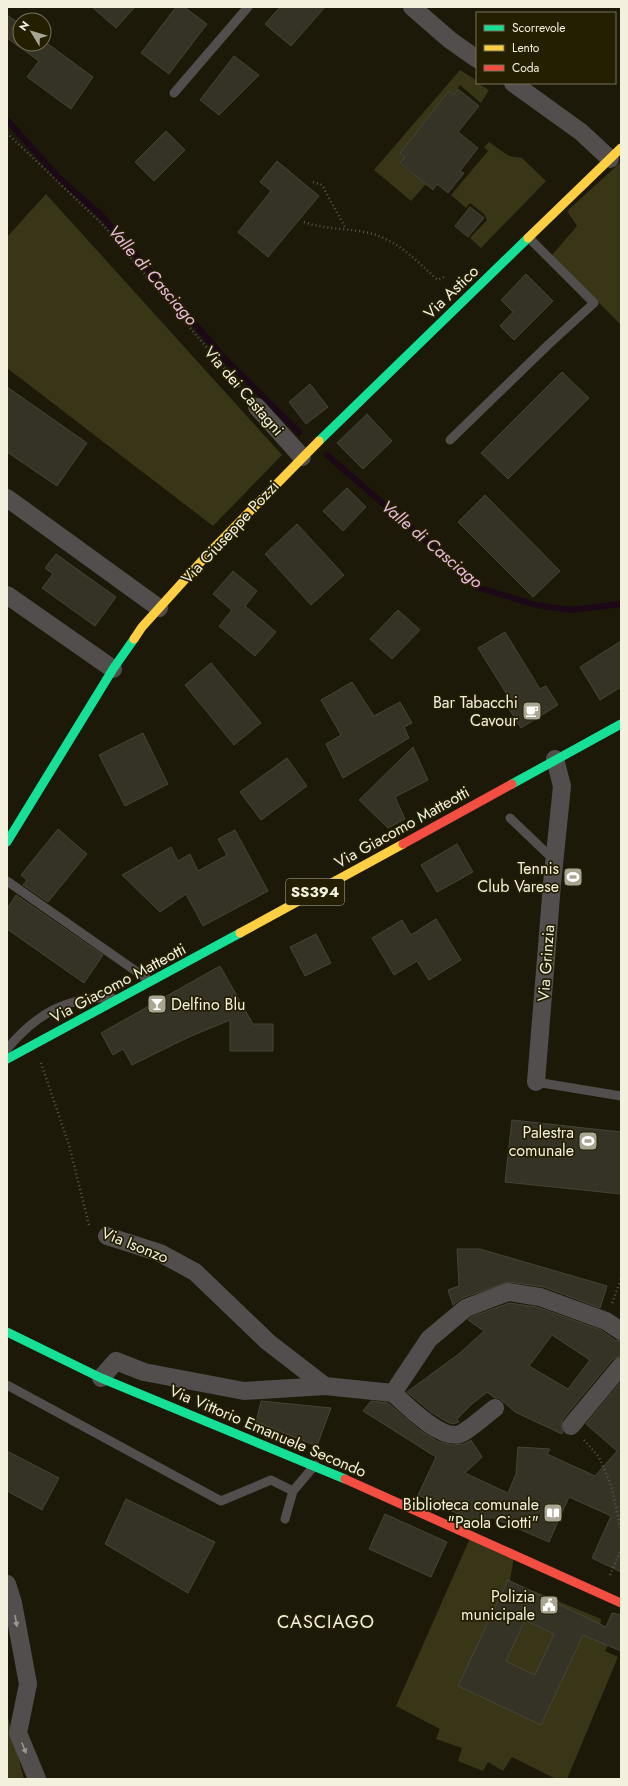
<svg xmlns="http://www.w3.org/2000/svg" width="628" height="1786" font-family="Jost,sans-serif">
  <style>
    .green { fill: #393618 }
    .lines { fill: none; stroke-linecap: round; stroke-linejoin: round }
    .stream { stroke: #1c0817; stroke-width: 6 }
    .building { fill: #353325; stroke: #464436; fill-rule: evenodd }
    .path { stroke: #595652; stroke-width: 2.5; stroke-dasharray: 1 3; stroke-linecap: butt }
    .lane { stroke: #524e4d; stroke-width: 9 }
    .street { stroke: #524e4d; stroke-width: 18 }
    .fast { stroke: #16e098; stroke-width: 9 }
    .slow { stroke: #ffcf43; stroke-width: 9 }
    .jam { stroke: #f24e42; stroke-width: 9 }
    .oneway { fill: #9a978e }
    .labels { text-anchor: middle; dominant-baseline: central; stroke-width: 3.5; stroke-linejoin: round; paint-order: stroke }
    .shield { fill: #241f00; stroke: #b5b29b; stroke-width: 1 }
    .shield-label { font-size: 15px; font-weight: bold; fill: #f3f1de }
    .street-label { font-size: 16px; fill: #f3f1de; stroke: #241f00 }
    .poi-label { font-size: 16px; fill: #f3f1de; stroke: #241f00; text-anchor: end }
    .water-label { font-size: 17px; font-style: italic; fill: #edbae3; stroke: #241f00 }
    .quarter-label { font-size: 18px; letter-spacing: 1px; fill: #f3f1de; stroke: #241f00 }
  </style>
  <rect width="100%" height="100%" fill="#1c1908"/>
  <path class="green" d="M460,70L477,81V83L489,90L481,103L460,85L454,95L449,91L401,153L405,157L400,164L426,184L411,201L374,170Z
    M489,142L509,156L522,158L546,181L481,248L470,238L487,220L484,214L470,203L466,208L451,195L488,151L484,147Z
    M621,162V325L552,255L577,226L567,211Z
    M46,194L282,455L213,526L7,368V237Z
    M471,1536L514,1556L510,1581L601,1619L600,1627L614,1634L605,1651L618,1657L567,1779H556L512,1757L503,1771L488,1762L483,1771L458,1761L462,1748L436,1739L440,1729L396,1706Z
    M7,1716L9,1721L24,1779H7Z"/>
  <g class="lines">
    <path class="stream" d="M7,120L58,177L101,215L225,359L299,432
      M327,455L480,588L536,605L571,610L621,604"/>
  </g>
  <path class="building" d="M92,7H135L116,28Z
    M176,7H184L207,24L169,74L141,53Z
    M280,7H325L291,46L265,24Z
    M7,15L20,24V44H44V41L93,77L71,109L27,77L39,61L7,38Z
    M234,56L259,75L219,115L200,100Z
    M458,89L479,106L458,132L478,148L460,171L464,173L448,193L437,184L433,190L400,163L405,157L400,153L449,91L454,95Z
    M166,131L185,150L154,181L135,162Z
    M277,161L319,196L268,257L238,232L271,191L260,182Z
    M470,207L484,218L468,237L455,226Z
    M526,274L553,301L514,340L500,326L513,312L501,300Z
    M562,372L589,398L508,479L481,453Z
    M310,384L328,407L306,424L289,402Z
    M7,387L87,443L57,486L7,452Z
    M367,414L392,441L363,469L337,443Z
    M347,488L366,507L343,531L323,511Z
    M485,495L560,571L533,597L458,522Z
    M297,524L344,575L311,605L265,554Z
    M56,554L116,597L95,626L42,588L53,574L45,568Z
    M233,571L257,591L245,606L276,632L255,656L219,626L232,610L213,594Z
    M398,610L420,630L392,659L370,639Z
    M505,632L540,689L546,686L558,705L521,728L509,709L514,706L478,648Z
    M621,641V687L600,700L580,667Z
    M211,663L261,723L234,745L185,685Z
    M352,682L374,716L400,702L412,723L404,727L409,738L343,778L326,744L341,735L321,700Z
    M143,733L168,784L125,806L99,755Z
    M413,747L428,780L395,797L405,819L388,828L359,800Z
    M287,758L307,786L261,820L240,792Z
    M58,829L87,854L48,902L23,885L27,880L21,875Z
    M235,830L268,891L203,926L186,894L160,912L122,875L171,847L178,861L190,854L198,871L227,855L218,839Z
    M457,844L473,872L437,892L421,865Z
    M16,895L103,955L84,983L7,929V909Z
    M436,919L461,960L429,980L417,961L394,975L372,938L402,920L411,935Z
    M316,934L331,963L305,976L290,947Z
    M220,966L253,1024H273V1051H230V1020L189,1037L132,1065L123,1049L113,1055L101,1033Z
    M512,1120L621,1132V1194L505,1182Z
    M457,1249H480L607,1286L600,1308L544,1287L509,1282L462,1298L453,1305L448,1290L459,1286Z
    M509,1303L537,1307L601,1330L615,1340L621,1341V1356L613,1359L563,1419L561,1425L563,1432L562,1434L515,1412L499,1398H495L487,1392L472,1404L457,1419L459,1422L453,1424L447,1422L431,1412L407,1392L460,1353L484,1331L468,1320L471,1317ZM552,1335L590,1360L568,1389L529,1366Z
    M621,1382V1572L592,1558L611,1516L569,1497L549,1542L491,1517L486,1527L418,1495L436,1457L363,1411L371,1401L388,1403L418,1429L439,1442L453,1445L464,1444L471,1440L482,1457L465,1473L508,1493L516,1474L518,1447L550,1449L547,1454L595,1476L617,1451L586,1424Z
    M261,1401L331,1408L317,1446L256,1422Z
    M7,1451L59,1478L42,1510L7,1491Z
    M126,1499L215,1542L188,1593L105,1544Z
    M385,1514L447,1542L431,1577L369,1549Z
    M508,1580L606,1627L612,1613L621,1615V1651L583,1635L541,1725L458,1686ZM525,1620L554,1634L535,1675L506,1661Z"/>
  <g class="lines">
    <path class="path" d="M7,133L104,226L245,393
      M313,182L322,185L346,229
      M304,222C328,231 355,227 379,236C405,247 417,262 438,280L446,276
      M41,1063L69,1145L89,1225L91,1226
      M612,1303L621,1279
      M584,1440L599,1457L611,1485L621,1530
      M610,1575L621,1550"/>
    <path class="lane" d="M174,93L248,7
      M450,440L549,344L594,303L529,238
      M510,818L554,860
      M7,881L150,981
      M7,1049C35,1015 68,995 113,998
      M536,1082L621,1096
      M7,1385L221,1501L271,1480L293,1491L285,1519
      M293,1491L315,1465"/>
    <path class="street" d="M412,7L450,40L477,59
      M513,83L581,132L610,159
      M257,407L302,457
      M7,498L159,608
      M7,595L113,669
      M536,1082L552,884L562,786L555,759
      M107,1236L160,1253L195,1272L268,1342L325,1386
      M101,1378L116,1361L144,1372L244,1391L325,1386L393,1393L429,1339L466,1308L508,1292L540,1297L606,1321L621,1331
      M393,1393C406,1405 441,1441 460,1434C468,1431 487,1414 495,1408
      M571,1426L621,1366
      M7,1584L13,1603L28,1684L18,1733L37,1779"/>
    <path class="fast" d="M319,441L528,238
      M512,784L621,724
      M7,842L113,669L134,639
      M7,1059L240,933
      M7,1332L101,1378L345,1479"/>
    <path class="slow" d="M528,238L621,148
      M134,639L142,627L208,554L319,441
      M240,933L403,844"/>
    <path class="jam" d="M403,844L512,784
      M345,1479L621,1603"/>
  </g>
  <defs><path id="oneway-solid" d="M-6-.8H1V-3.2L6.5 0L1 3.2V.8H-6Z"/></defs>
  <g class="oneway">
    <use href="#oneway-solid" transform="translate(16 1621) rotate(80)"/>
    <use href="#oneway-solid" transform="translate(24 1748) rotate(68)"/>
  </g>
  <defs>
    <g id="cafe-square" transform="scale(1)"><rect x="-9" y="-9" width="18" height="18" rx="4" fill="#a8a593" stroke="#241f00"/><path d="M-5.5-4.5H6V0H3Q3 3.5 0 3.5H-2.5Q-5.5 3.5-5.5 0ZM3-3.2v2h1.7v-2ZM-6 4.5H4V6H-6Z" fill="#fff"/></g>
    <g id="stadium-square" transform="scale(1)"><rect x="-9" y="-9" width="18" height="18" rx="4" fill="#a8a593" stroke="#241f00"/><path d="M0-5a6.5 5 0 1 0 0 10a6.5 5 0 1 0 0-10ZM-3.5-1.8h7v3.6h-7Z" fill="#fff"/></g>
    <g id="bar-square" transform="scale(1)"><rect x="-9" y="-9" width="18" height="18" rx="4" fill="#a8a593" stroke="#241f00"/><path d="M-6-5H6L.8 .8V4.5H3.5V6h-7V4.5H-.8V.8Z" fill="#fff"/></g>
    <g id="library-square" transform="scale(1)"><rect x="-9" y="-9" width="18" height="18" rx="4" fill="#a8a593" stroke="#241f00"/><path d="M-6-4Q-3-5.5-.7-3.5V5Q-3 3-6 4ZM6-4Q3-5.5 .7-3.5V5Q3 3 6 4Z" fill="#fff"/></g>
    <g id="civic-square" transform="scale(1)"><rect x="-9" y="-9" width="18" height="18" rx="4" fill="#a8a593" stroke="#241f00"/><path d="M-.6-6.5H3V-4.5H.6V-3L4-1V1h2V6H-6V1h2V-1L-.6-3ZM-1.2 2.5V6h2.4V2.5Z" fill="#fff"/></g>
  </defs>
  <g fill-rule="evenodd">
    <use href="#cafe-square" x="532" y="711"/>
    <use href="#stadium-square" x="573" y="877"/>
    <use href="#bar-square" x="157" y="1004"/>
    <use href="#stadium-square" x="588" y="1141"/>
    <use href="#library-square" x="553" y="1513"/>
    <use href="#civic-square" x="549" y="1605"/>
  </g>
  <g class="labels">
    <rect class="shield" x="286" y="879" width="58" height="26" rx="3"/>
    <g class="shield-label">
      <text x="315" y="892">SS394</text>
    </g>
    <g class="street-label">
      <text transform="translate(451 292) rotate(-44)">Via Astico</text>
      <text transform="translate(244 391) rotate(49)">Via dei Castagni</text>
      <text transform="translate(230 532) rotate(-47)">Via Giuseppe Pozzi</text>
      <text transform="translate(402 827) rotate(-29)">Via Giacomo Matteotti</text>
      <text transform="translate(546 963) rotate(-86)">Via Grinzia</text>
      <text transform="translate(118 983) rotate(-28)">Via Giacomo Matteotti</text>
      <text transform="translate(135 1245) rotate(22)">Via Isonzo</text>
      <text transform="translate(268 1431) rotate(23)">Via Vittorio Emanuele Secondo</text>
    </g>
    <g class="poi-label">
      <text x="518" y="702">Bar Tabacchi<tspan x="518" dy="18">Cavour</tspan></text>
      <text x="559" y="868">Tennis<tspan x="559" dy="18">Club Varese</tspan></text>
      <text x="171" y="1004" text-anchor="start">Delfino Blu</text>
      <text x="574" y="1132">Palestra<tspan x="574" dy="18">comunale</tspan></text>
      <text x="539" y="1504">Biblioteca comunale<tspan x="539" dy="18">"Paola Ciotti"</tspan></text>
      <text x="535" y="1596">Polizia<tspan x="535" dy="18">municipale</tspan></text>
    </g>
    <g class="water-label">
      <text transform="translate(153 275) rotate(49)">Valle di Casciago</text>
      <text transform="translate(432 544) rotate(40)">Valle di Casciago</text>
    </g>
    <g class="quarter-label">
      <text x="326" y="1622">CASCIAGO</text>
    </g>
  </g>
  <rect width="628" height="1786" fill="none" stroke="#f3f1de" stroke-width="16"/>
  <rect x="476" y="12" width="140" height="72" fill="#241f00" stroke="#777359"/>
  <rect x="484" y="25" width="20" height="6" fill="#16e098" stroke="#777359"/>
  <text x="512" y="32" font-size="12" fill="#f3f1de">Scorrevole</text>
  <rect x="484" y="45" width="20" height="6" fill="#ffcf43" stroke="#777359"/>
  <text x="512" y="52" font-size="12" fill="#f3f1de">Lento</text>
  <rect x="484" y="65" width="20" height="6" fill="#f24e42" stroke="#777359"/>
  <text x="512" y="72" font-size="12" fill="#f3f1de">Coda</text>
  <g transform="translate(32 32) rotate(308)"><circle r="19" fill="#241f00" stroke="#777359"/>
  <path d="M0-3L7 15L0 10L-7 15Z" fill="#a8a593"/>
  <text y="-6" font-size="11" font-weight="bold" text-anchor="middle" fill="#f3f1de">N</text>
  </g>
</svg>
